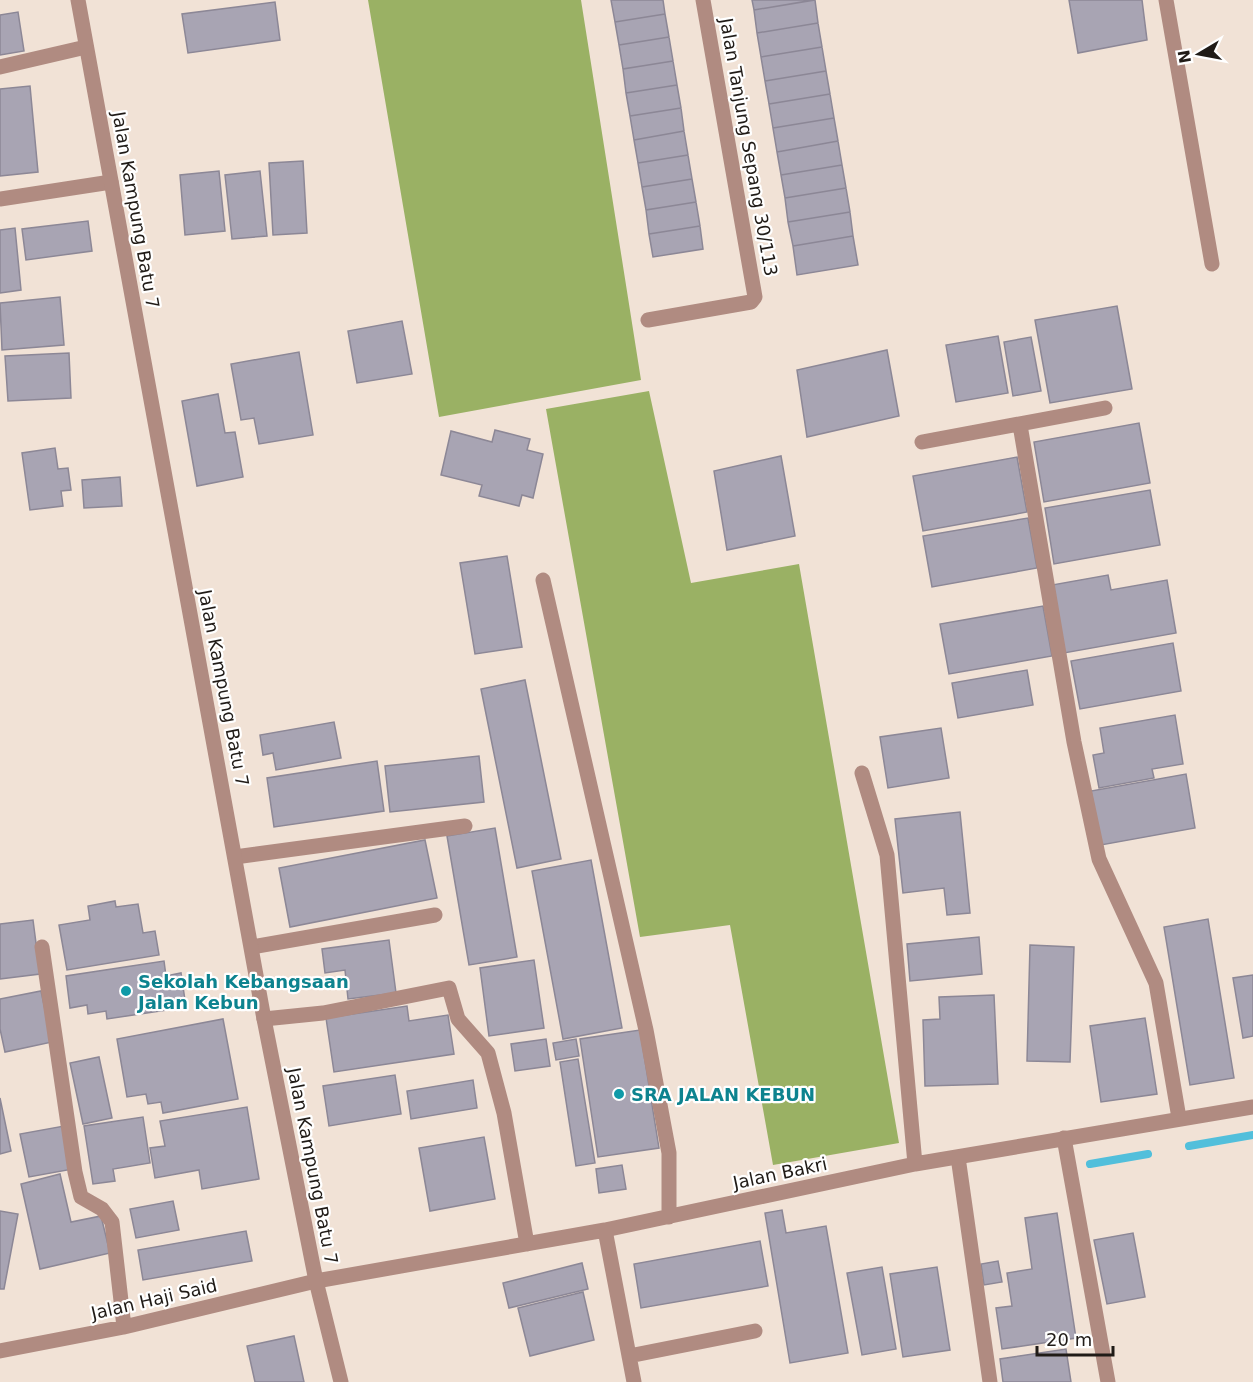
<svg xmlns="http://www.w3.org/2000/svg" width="1253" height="1382" font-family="'DejaVu Sans',sans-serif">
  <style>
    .forest { fill: #9ab164 }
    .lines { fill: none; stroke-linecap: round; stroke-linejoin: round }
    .stream { stroke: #52bfdb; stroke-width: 8 }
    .building { fill: #a8a4b3; stroke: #8c8796; stroke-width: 1.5 }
    .minor { stroke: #b08b81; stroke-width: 15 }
    .tertiary { stroke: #b08b81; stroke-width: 15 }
    .culture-dot { fill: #0f9aa8; stroke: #fff; stroke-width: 2 }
    .labels { text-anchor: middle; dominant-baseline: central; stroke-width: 4.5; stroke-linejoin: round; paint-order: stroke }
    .street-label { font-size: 18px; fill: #201b17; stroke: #fff }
    .culture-label { font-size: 18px; font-weight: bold; fill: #0d838f; stroke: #fff; text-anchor: start }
  </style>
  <rect width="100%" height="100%" fill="#f1e2d6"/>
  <path class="forest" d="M368,0H581L641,380L439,417Z
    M649,391L691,583L799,564L899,1143L773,1165L730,925L640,937L546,409Z"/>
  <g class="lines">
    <path class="stream" d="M1189,1146L1253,1135
      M1090,1164L1148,1154"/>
  </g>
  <path class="building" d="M611,0H663L665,14L615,22Z
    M752,0H813L754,10Z
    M815,0L818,23L757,33L754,10Z
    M1069,0H1142L1147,40L1078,53Z
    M275,2L280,40L188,53L182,14Z
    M18,12L24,51L0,55V15Z
    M665,14L669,37L619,45L615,22Z
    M818,23L822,47L761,57L757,33Z
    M669,37L673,61L623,69L619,45Z
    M822,47L826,71L765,81L761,57Z
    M673,61L677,85L626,93L623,69Z
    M826,71L830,94L769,104L765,81Z
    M677,85L681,108L630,116L626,93Z
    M30,86L38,172L0,176V89Z
    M830,94L834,118L773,128L769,104Z
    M681,108L684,131L634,140L630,116Z
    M834,118L838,141L777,152L773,128Z
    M684,131L688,155L638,163L634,140Z
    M838,141L842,165L781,175L777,152Z
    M688,155L692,179L642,187L638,163Z
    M303,161L307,233L273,235L269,163Z
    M842,165L846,188L785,198L781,175Z
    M219,171L225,231L185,235L180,175Z
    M260,171L267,236L232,239L225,175Z
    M692,179L696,202L646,210L642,187Z
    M846,188L850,212L788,222L785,198Z
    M696,202L700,226L649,234L646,210Z
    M850,212L853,236L793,246L788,222Z
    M88,221L92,251L26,260L22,229Z
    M700,226L703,249L653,257L649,234Z
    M15,228L21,290L0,293V230Z
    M853,236L858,265L797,275L793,246Z
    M60,297L64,345L2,350L0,303Z
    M1117,306L1132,389L1050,403L1035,320Z
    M402,321L412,374L357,383L348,331Z
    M998,336L1008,393L956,402L946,345Z
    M1031,337L1041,391L1013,396L1004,342Z
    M887,350L899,416L807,437L797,370Z
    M299,352L313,435L259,444L254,418L241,420L231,364Z
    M69,353L71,398L8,401L5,356Z
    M218,394L225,433L235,432L243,477L197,486L182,401Z
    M1139,423L1150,483L1044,502L1034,442Z
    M495,430L530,439L527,450L543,454L533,498L522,495L519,506L479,496L482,485L441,475L451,431L492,442Z
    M55,448L58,469L68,468L71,490L61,491L63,506L30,510L22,453Z
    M781,456L795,536L727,550L714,471Z
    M1017,457L1027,512L923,531L913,476Z
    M120,477L122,506L84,508L82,480Z
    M1150,490L1160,545L1054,564L1045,508Z
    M1028,518L1037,568L932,587L923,536Z
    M507,556L522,647L475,654L460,563Z
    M1108,575L1111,590L1167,580L1176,633L1064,653L1052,585Z
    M1043,606L1052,656L949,674L940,624Z
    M1173,643L1181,691L1080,709L1071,661Z
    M1027,670L1033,705L958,718L952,683Z
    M525,680L561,859L517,868L481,689Z
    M1175,715L1183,764L1152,769L1154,778L1099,788L1093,755L1104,753L1100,728Z
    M334,722L341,758L276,770L273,753L263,755L260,735Z
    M941,728L949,778L888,788L880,737Z
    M479,756L484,802L390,812L385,766Z
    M377,761L384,811L274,827L267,778Z
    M1186,774L1195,828L1101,845L1091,791Z
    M960,812L970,913L947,915L944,888L903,893L895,819Z
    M495,828L517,957L469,965L447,836Z
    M425,840L437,898L290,927L279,868Z
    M591,860L622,1028L563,1039L532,871Z
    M115,901L116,907L138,904L143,933L155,931L159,955L67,970L59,925L90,920L88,906Z
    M1208,919L1234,1078L1190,1085L1164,927Z
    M33,920L40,974L0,979V924Z
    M979,937L982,974L910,981L907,944Z
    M389,940L396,993L348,999L345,970L325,973L322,949Z
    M1030,945L1074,947L1070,1062L1027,1061Z
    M534,960L544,1028L489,1036L480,968Z
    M164,961L166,976L181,973L186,1007L107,1019L106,1011L88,1014L87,1005L70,1008L66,976Z
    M1253,975V1036L1243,1038L1233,978Z
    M41,991L52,1042L5,1052L0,1029V999Z
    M994,995L998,1084L925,1086L923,1020L940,1019L939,997Z
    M407,1006L409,1021L448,1015L454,1054L334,1072L326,1018Z
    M1145,1018L1157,1094L1101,1102L1090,1026Z
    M223,1019L238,1099L163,1113L161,1102L148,1104L146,1094L127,1097L117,1039Z
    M640,1030L659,1148L598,1157L580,1039Z
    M546,1039L550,1066L515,1071L511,1044Z
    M576,1039L579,1056L556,1060L553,1043Z
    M99,1057L112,1118L83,1124L70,1063Z
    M578,1059L595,1163L576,1166L560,1062Z
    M395,1075L401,1114L329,1126L323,1086Z
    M473,1080L477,1108L411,1119L407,1091Z
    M0,1098L11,1151L0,1154Z
    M247,1107L259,1179L202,1189L199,1170L155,1178L150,1148L165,1146L160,1121Z
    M143,1117L150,1163L113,1169L115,1181L93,1184L84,1126Z
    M64,1126L73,1169L29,1177L20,1134Z
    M484,1137L495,1199L430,1211L419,1148Z
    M622,1165L626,1189L599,1193L596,1169Z
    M60,1174L71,1222L101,1216L110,1253L40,1269L21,1184Z
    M173,1201L179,1230L136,1238L130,1209Z
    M782,1210L786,1233L826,1226L848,1353L790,1363L765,1213Z
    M0,1211L18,1214L4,1289H0Z
    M1057,1213L1076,1338L1002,1349L996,1308L1012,1306L1007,1273L1032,1269L1025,1218Z
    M246,1231L252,1261L143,1280L138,1250Z
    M1133,1233L1145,1297L1107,1304L1094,1240Z
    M760,1241L768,1286L641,1308L634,1264Z
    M998,1261L1002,1282L984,1285L981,1264Z
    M582,1263L588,1289L509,1308L503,1283Z
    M882,1267L896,1349L862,1355L847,1273Z
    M937,1267L950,1350L903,1357L890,1274Z
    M583,1292L594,1340L530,1356L518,1308Z
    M294,1336L304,1382H255L247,1346Z
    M1066,1349L1071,1382H1003L1000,1359Z"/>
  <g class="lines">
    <path class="minor" d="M1166,0L1212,264
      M0,67L86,47
      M0,199L111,182
      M648,320L751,302L755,297L703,0
      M1020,425L1074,742L1099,859L1156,983L1179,1118
      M922,442L1105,408
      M543,580L646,1030L669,1153V1217
      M862,773L887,855L915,1164
      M235,857L465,826
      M42,947L75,1172L81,1197L102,1209L112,1222L124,1327
      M252,947L435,915
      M264,1019L323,1013L449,988L458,1019L488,1053L504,1113L527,1244
      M1064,1138L1108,1382
      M958,1157L990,1382
      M605,1230L634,1382
      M0,1351L124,1327L316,1281L605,1230L915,1164L1253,1107
      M629,1356L755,1331"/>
    <path class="tertiary" d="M78,0L264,1019L316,1281L341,1382"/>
  </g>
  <g class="culture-dot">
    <circle cx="126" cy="991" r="6"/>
    <circle cx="619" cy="1094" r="6"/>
  </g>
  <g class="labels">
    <g class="street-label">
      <text transform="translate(749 147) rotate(80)">Jalan Tanjung Sepang 30/113</text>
      <text transform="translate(136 210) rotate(80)">Jalan Kampung Batu 7</text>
      <text transform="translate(224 688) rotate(79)">Jalan Kampung Batu 7</text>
      <text transform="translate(313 1166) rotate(79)">Jalan Kampung Batu 7</text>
      <text transform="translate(780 1173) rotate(-12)">Jalan Bakri</text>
      <text transform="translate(154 1299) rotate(-13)">Jalan Haji Said</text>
    </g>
    <g class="culture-label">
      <text x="138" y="981">Sekolah Kebangsaan<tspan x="138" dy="21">Jalan Kebun</tspan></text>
      <text x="631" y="1094">SRA JALAN KEBUN</text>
    </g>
  </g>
  <g transform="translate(1199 54) rotate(260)" stroke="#ffffff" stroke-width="4.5" paint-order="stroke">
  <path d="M0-4.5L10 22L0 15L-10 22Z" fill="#201b17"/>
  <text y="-9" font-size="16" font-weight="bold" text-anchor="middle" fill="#201b17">N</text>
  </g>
  <path d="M1037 1346v9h76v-9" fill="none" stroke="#201b17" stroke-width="3"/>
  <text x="1046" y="1346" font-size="18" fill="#201b17" stroke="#ffffff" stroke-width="4.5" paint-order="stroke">20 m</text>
</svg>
